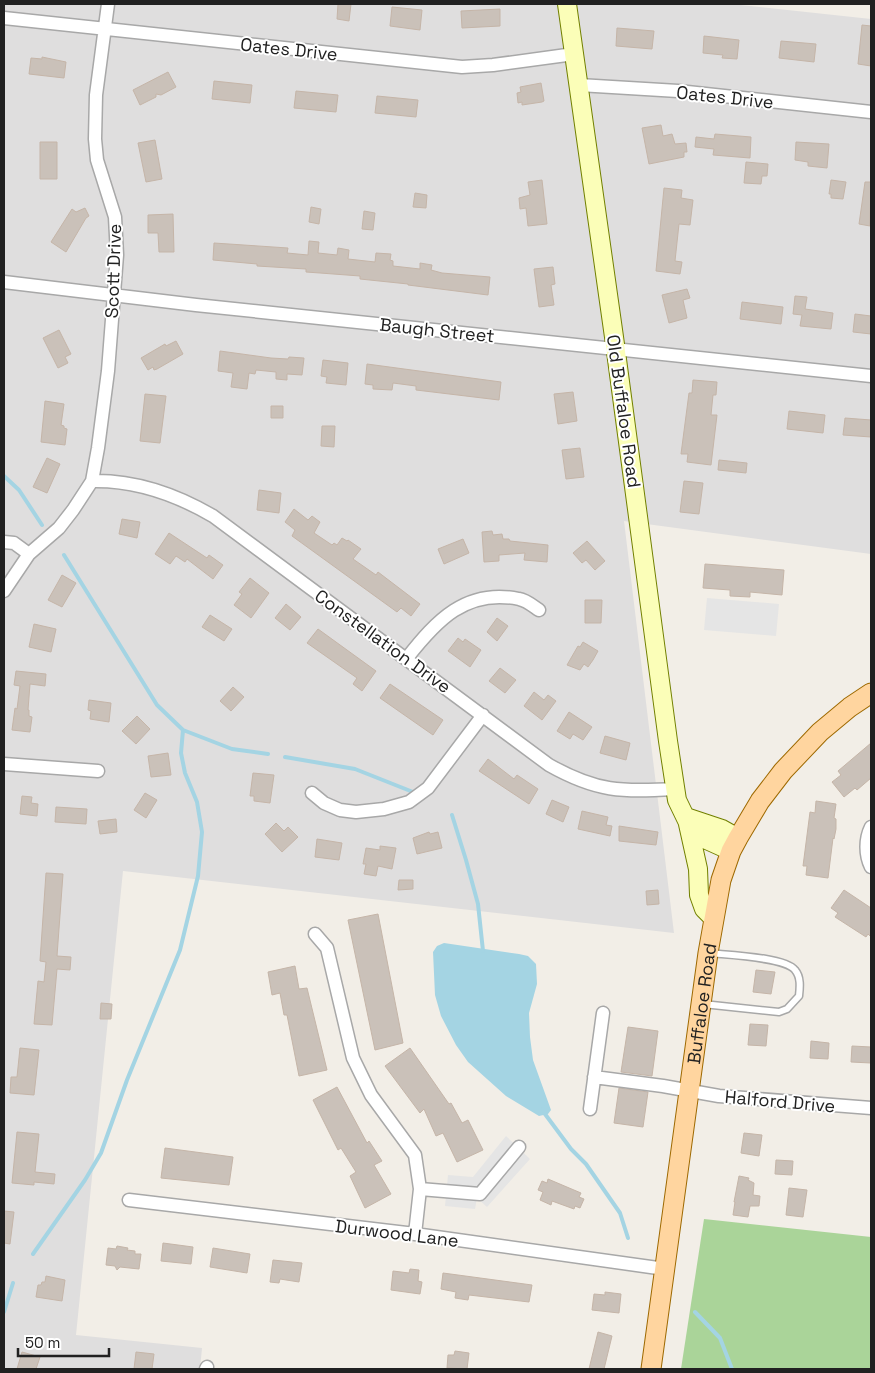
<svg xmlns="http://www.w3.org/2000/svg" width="875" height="1373" font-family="'Space Grotesk',sans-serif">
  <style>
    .residential { fill: #dfdede }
    .forest { fill: #aad499 }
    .parking { fill: #e5e5e5 }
    .water { fill: #a4d4e3 }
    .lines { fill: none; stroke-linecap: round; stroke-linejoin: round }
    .stream { stroke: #a4d4e3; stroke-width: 4 }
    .building { fill: #cac1b9; stroke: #c5b5a8 }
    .lane-casing { stroke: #a8a8a8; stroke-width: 9 }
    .street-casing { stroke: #a8a8a8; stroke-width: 15 }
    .secondary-casing { stroke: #728000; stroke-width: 20 }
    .primary-casing { stroke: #9e6900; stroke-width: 21 }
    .lane { stroke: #fff; stroke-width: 6 }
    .street { stroke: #fff; stroke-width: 12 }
    .secondary { stroke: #fbfeb8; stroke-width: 18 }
    .primary { stroke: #ffd59f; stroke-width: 19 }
    .labels { text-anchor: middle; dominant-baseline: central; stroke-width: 4; stroke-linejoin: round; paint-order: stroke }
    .street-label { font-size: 18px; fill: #212121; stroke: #fff }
  </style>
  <rect width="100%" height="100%" fill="#f2eee7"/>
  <path class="residential" d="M4,4H731L871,19V554L624,521L674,933L123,871L76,1335L202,1348L200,1369H4Z"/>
  <path class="forest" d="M704,1219L871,1237V1369H681Z"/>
  <path class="parking" d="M707,598L779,604L776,636L704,630Z
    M506,1136L530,1159L487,1207L477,1198L475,1209L445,1206L448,1175L473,1177Z"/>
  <path class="water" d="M444,943L519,954L528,956L536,964L537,984L529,1013L530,1037L533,1060L551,1110L548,1114L539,1116L506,1096L468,1062L456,1045L441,1016L435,995L433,952L437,946Z"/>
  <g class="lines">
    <path class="stream" d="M4,476L19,490L42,525
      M64,555L157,705L183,730L232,749L268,754
      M285,757L355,769L413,792
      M452,815L466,860L478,904L483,951
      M543,1109L545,1114L571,1149L586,1164L620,1213L628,1238
      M33,1254L85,1180L101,1153L127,1080L180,950L198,876L202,832L197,802L185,773L181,753L183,730
      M4,1312L13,1283
      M695,1312L720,1338L732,1369"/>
  </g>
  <path class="building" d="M338,4H351L349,21L337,19Z
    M392,7L422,10L420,30L390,26Z
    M500,9V26L462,28L461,11Z
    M862,25L871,26V66L858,64Z
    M617,28L654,31L652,49L616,46Z
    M704,36L739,40L737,59L722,58L723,55L703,53Z
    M781,41L816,44L814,62L779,58Z
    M42,57L66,62L64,78L29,74L31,58L42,59Z
    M168,72L176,87L161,95L156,94V97L140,105L133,90Z
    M214,81L252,85L250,103L212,99Z
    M541,83L544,101L542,102L522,105V102L518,103L517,93L521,92L520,87Z
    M296,91L338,95L336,112L294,108Z
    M377,96L418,100L416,117L375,113Z
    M661,125L663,136L672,134L675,144L686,143L687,152H684V157L649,164L642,128Z
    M715,134L751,137L750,158L713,155L714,149L695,147L696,137L714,139Z
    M155,140L162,179L146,182L138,143Z
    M40,142H57V179H40Z
    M796,142L829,144L827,168L808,166V162L795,160Z
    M746,162L768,164L767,176H762L761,184L744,183Z
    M542,180L547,224L528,226L526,208L520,209L519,198L530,195L528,182Z
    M831,180L846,182L843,199L831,198V194H829Z
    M865,182H871L870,226L859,224Z
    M664,188L682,190L681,198L693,200L690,225L679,224L675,261L682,262L680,274L656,271Z
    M415,193L427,195L426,208L413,207Z
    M311,207L321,209L319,224L309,222Z
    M85,208L89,216L86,218L66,252L51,242L72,209L76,212Z
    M364,211L375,213L373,230L362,229Z
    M173,214L174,252H159L158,233H148V215Z
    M309,241L319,242L318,253L337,255L338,248L349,250L348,259L375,262L376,253L391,254L390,260L393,261V266L420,269V263L432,265L431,270L442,273L490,277L488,295L408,285V284L360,279V276L320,273L306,272V269L257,266V264L213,260L214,243L288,248L287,253L308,255Z
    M553,267L555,284L551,285L554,305L539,307L534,269Z
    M687,289L690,298L683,300L687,318L669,323L662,295Z
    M795,296L807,297L805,309L833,313L831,329L800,326L802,315L793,314Z
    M742,302L783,307L781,324L740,319Z
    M855,314L871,316V334L853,332Z
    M59,330L71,354L65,357L68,363L58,368L43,338Z
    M176,341L183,354L157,369L154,370L153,367L148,370L141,358L165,344L166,346Z
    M220,351L271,358L288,359L289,357L304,358L302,375L287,374V380L276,379V372L256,370L255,374L249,373L247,389L231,387L233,373L218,371Z
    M323,360L348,363L346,385L326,383L327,377L321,376Z
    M367,364L501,382L499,400L416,390V386L393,383L392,390L373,389V385L365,384Z
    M693,380L717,382L716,395H713L711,415H717L711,465L687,462L688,454H681L689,393H692Z
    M573,392L577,421L558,424L554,394Z
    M145,394L166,396L160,443L140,441Z
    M45,401L64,404L61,425L64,426V428L67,429L65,445L41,442Z
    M271,406H283V418H271Z
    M789,411L825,415L823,433L787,429Z
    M845,418L871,420V437L843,435Z
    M322,426H335L334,447L321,446Z
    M580,448L584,477L566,479L562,450Z
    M47,458L60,464L47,493L33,487Z
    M719,460L747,463L746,473L718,470Z
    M684,481L703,483L699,514L680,512Z
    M259,490L281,493L279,513L257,510Z
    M294,509L308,520L312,516L320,522L314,533L332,545L334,543L337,545L342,538L347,541L348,540L361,549L353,559L376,575L378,572L420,604L411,616L401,608L397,612L292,536L295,530L285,522Z
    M122,519L140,522L137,538L119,534Z
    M492,531L493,535L502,534L503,539H509L510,541L548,545L547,562L524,560L525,553L499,555V561L484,562L482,532Z
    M169,533L207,558L209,555L223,565L213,579L187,559L185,562L176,556L170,564L155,554Z
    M463,539L469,553L444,564L438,549Z
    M587,541L605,561L595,570L586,560L582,563L573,553Z
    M705,564L784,570L782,595L750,592V597L730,596V590L703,588Z
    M62,575L76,583L62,607L48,600Z
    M250,578L269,593L251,618L234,605L242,594L239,592Z
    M585,600H602L601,623H585Z
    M286,604L301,617L290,630L275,618Z
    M210,615L232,629L224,641L202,627Z
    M497,618L508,626L497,641L487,632Z
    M34,624L56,629L51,652L29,647Z
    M318,629L376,671L362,691L353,684L357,678L307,643Z
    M458,638L463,642L465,639L481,650L470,667L448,651Z
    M583,642L598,651L593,660L588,667L584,664L580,670L567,665L578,646L580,647Z
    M500,668L516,680L505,693L489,681Z
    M16,671L46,674L45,686L30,684L28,710H29V716L32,717L30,732L12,730L15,708L17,709L20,686L14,685Z
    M390,684L443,720L433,735L380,698Z
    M233,687L244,697L231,711L220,701Z
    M534,692L544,700L548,695L556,701L542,720L524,706Z
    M89,700L111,703L109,722L90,719L91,711L88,710Z
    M569,712L592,727L583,740L573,734L570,739L557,731Z
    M137,716L150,729L136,744L122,731Z
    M605,736L630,743L626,760L600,753Z
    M871,743V778L857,790L855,788L844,797L832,782L841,775L838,771Z
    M168,753L171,775L151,777L148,756Z
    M488,759L514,779L517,775L538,789L529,804L479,771Z
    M253,773L274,775L270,803L254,801V796H250Z
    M145,793L157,800L146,818L134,810Z
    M22,796L32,797L31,803L38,804L37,816L20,814Z
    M552,800L569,807L563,822L546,814Z
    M816,801L836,804L834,818L836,819V829L834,839L833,838L828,878L806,875L807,866H803L810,812L815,813Z
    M56,807L87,809L86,824L55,822Z
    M582,811L608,817L606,825L612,826L610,836L578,829Z
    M116,819L117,832L100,834L98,821Z
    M276,823L284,831L288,827L298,837L282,852L265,834Z
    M619,826L658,832L656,845L619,841Z
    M429,832L430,834L438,832L442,848L417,854L413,838Z
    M317,839L342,843L339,860L315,857Z
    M380,846L396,848L392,869L378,866L376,876L364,874L366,864H363L366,848L380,850Z
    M46,873L63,874L57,956L71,957L70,970L57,969L52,1025L34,1024L38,981L44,982L46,962L40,961Z
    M399,880H413V889L398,890Z
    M658,890L659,904L647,905L646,891Z
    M844,890L871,908V937L868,934L866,937L835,917L838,913L831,908Z
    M378,914L403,1043L375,1050L348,920Z
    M295,966L299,989L307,988L327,1070L299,1076L287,1015H284L280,993L272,995L268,972Z
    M756,970L775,972L771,994L753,992Z
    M101,1003L112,1004L111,1019H100Z
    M750,1024L768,1025L766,1046L748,1045Z
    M628,1027L658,1031L652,1076L621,1072Z
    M811,1041L829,1043L828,1059L810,1058Z
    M852,1046L871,1047V1063L851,1062Z
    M20,1048L39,1050L34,1095L10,1093L11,1077H17Z
    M410,1048L449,1104L451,1103L462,1123L468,1120L483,1150L457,1162L443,1133L436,1136L424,1109L420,1113L385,1066Z
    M337,1087L367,1143L369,1141L382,1161L374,1165L391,1194L365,1208L350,1176L356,1172L341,1148L338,1150L313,1100Z
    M619,1088L648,1092L643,1127L614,1123Z
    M17,1132L39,1134L35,1172L55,1174L54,1184L34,1182V1185L12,1183Z
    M744,1133L762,1135L759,1156L741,1153Z
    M165,1148L233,1157L229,1185L161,1178Z
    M776,1160L793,1161L792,1175L775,1174Z
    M739,1176L749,1178L748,1180L754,1183L753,1195L760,1196L759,1206H750L748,1217L733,1215L735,1202H734Z
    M548,1179L581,1193L579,1197L584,1199L580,1208L575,1206L574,1209L552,1201L551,1205L540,1200L543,1192L538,1190L542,1181L547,1183Z
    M789,1188L807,1190L803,1217L786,1215Z
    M4,1211L14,1212L10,1244L4,1243Z
    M163,1243L193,1247L191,1264L161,1261Z
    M117,1246L128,1248L127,1250L135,1251V1254H141L139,1269L120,1267L117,1270L115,1266L106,1265L108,1248L116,1249Z
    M213,1248L250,1254L247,1273L210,1267Z
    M273,1260L302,1263L299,1282L280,1279L279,1283L270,1282Z
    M410,1269L419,1270L418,1281L422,1282L420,1294L391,1290L393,1271L409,1273Z
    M443,1273L532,1285L529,1302L469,1295L468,1300L455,1298L456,1292L441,1289Z
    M46,1276L65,1280L62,1301L36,1297L38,1285H41L42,1282H45Z
    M605,1292L621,1294L619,1313L592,1310L594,1294L605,1295Z
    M598,1332L612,1336L604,1369H589Z
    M455,1351L469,1353L467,1369L447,1368L448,1355H454Z
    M22,1352L40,1357L36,1369H17Z
    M136,1352L154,1354L152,1369H134Z"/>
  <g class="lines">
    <g class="lane-casing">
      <path id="lane" d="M703,1004L779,1012L787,1009L799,996C800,987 801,977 795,970C785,957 727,955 709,953"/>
    </g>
    <g class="street-casing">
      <path id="street" d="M4,18L462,67L493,65L574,54
        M579,85L678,91L871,112
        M4,282L196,305L871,376
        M92,481C135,480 177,495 213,516L549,765C597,792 621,792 675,789
        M4,542L14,543L29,554
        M4,591L29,554L59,528L73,510L92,481L98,448L108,371L117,255L115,217L97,160L95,139L96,95L108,4
        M407,658C436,621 466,588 519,599C526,600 533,606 539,610
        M4,764L98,771
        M312,793L324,803L340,810L356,812L384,809L409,802L428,788L483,715
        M871,827C865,839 865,855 871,867
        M315,934L327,948L353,1058L371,1095L415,1155L420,1189L415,1234
        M594,1077L663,1086L719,1096L871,1108
        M590,1109L603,1013
        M420,1189L480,1194L519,1147
        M129,1200L415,1234L665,1269
        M206,1369L207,1367"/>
    </g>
    <g class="secondary-casing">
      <path id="secondary" d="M567,4L614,337L668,741L677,800L691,829L700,837L731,851
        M686,817L722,829L738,838
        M688,824L698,869L699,895L704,909L714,919"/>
    </g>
    <g class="primary-casing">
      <g id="primary">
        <path id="s1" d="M651,1369L708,953L721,880L731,851L738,838L760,801L783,771L820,732L850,707L871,693"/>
      </g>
    </g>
    <use href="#lane" class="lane"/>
    <use href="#street" class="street"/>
    <use href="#secondary" class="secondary"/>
    <use href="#primary" class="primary"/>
  </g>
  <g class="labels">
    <g class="street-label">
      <text transform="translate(289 49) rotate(6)">Oates Drive</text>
      <text transform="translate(725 97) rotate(6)">Oates Drive</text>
      <text transform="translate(113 271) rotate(-88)">Scott Drive</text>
      <text transform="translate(437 330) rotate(6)">Baugh Street</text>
      <text transform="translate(624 411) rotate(82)">Old Buffaloe Road</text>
      <text transform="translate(383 641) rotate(36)">Constellation Drive</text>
      <text stroke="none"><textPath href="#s1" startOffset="369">Buffaloe Road</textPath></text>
      <text transform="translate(780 1101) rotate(5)">Halford Drive</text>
      <text transform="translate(397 1233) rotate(7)">Durwood Lane</text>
    </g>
  </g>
  <rect width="875" height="1373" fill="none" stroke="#212121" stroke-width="10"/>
  <path d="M18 1348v8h91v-8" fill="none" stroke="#212121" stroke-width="2.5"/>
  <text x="25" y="1348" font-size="15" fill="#212121" stroke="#ffffff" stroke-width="4" paint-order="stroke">50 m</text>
</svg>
